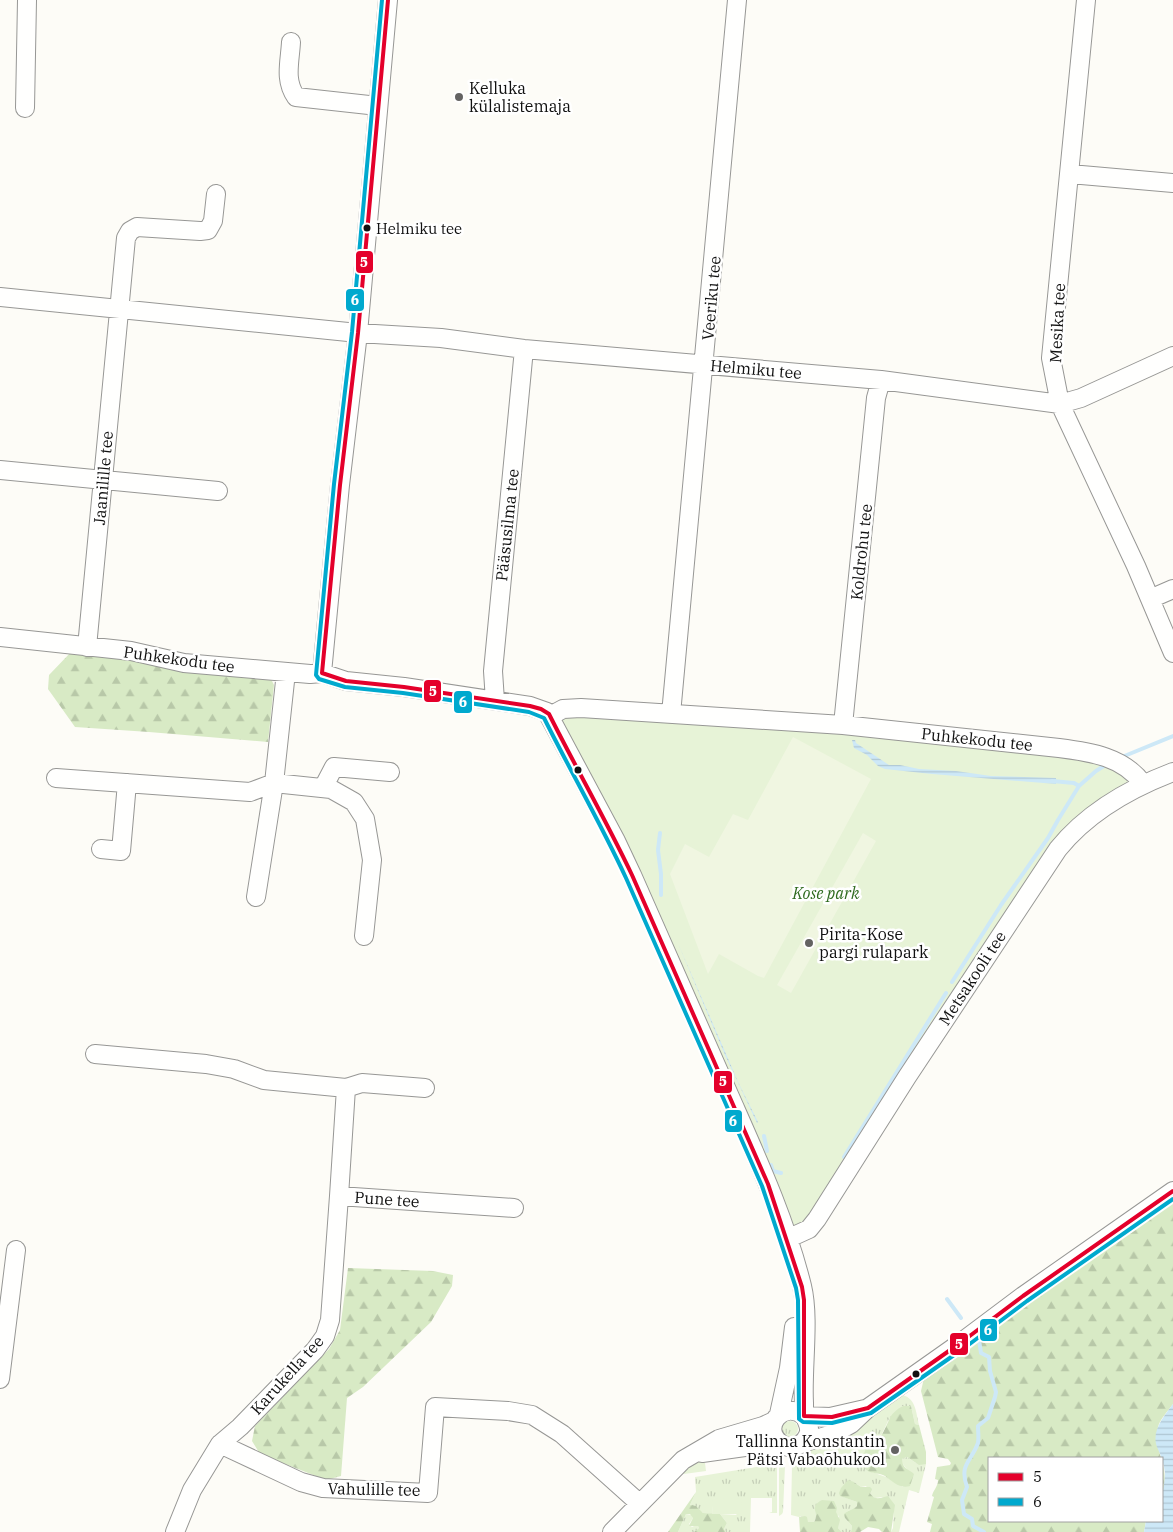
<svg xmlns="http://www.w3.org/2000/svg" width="1173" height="1532" font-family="'IBM Plex Serif',serif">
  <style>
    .grass { fill: url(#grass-tufts) }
    .forest { fill: url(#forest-firs) }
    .park { fill: #e7f3d7 }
    .pitch { fill: #f0f6e1 }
    .water { fill: url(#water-rules) }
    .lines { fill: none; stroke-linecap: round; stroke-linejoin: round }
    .stream { stroke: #cde8f7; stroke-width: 4 }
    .minor-casing { stroke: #979795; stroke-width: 20 }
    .minor { stroke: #fffffe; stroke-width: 18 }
    .bus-1-casing { stroke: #fff; stroke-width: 8 }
    .bus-2-casing { stroke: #fff; stroke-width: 8 }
    .bus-1 { stroke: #e4002b; stroke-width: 4 }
    .bus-2 { stroke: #00a9ce; stroke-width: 4 }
    .poi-dot { fill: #646362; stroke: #fff; stroke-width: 2 }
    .bus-dot { fill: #111; stroke: #fff; stroke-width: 2 }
    .labels { text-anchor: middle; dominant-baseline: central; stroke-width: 5; stroke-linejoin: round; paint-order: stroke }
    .bus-label { font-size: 15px; fill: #111; stroke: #fff; text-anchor: start }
    .poi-label { font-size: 16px; fill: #111; stroke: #fff; text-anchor: start }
    .street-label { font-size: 16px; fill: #111; stroke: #fff }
    .park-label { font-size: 16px; font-style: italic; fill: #2f6b1f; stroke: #fff }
    .line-badge { stroke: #fff; stroke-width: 2 }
    .badge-label { font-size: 14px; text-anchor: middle; font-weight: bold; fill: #fff }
  </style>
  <defs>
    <pattern id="grass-tufts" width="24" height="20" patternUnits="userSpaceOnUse" patternTransform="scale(1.25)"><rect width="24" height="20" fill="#e7f3d7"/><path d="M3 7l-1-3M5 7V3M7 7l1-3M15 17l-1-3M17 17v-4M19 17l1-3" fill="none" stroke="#c5cfb8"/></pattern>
    <pattern id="forest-firs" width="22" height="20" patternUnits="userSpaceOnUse" patternTransform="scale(1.25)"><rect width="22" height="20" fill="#d8eac5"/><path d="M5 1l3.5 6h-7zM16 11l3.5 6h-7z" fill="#b8c8a8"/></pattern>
    <pattern id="water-rules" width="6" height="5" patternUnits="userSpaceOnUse" patternTransform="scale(1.25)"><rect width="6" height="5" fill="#cde8f7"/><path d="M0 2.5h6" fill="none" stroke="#afc6d3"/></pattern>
  </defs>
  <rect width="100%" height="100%" fill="#fdfcf7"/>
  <path class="grass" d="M900,1395C916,1396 916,1413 919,1425L915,1424L911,1406H903L889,1419L880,1438L872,1444L866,1470L886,1477L903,1487L909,1472L902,1463V1459L907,1457L916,1463L926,1464L919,1493L909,1490L899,1532H891L893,1528L894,1510L882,1497L875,1498L872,1496L866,1486L861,1487L854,1482L841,1496L857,1502V1506L854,1509L848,1511L845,1518L852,1526L851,1532H842L838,1528L839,1516L815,1506L816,1518L814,1522H808L801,1516L799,1517L791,1515L792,1465L795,1464L797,1459Z
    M782 1429a8 8 0 1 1 16 0a8 8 0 1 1-16 0Z
    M701,1460L705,1463L706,1471L684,1474L680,1471Z
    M769,1465L774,1468L777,1467V1513H769L772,1512V1498H751L750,1532H726L724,1529L727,1523L720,1514L737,1515L714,1498L712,1514L703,1513L690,1505L696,1492L695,1477Z
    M785,1466L783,1512L782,1514L779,1516V1467Z
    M686,1514L692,1515L693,1518L689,1524L692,1527L696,1525L698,1526L699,1528L694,1532H678Z"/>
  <path class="forest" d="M72,651L270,677L274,685L268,742L149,732L75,727L48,689L49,675Z
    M1173,1202V1404C1168,1411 1160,1419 1158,1427C1152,1451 1172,1467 1162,1496V1458H989V1521H1146L1144,1532H930L932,1524L927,1522L934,1497L932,1496C933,1490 938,1487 938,1480L935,1479L937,1467L950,1465L951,1463L948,1459L938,1457L921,1391L924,1378L1004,1317Z
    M348,1268L433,1271L453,1275L452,1286L431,1322L363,1387L347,1398L341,1476L326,1480L260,1454L252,1441L255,1426L329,1349L340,1330Z
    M903,1406H911L915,1424L919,1425L926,1452V1464L919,1465L907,1457L902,1459C902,1469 909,1469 914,1474L910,1486C900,1489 893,1482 885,1476C880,1473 872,1474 866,1470L863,1456L867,1446C881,1442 883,1432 889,1420C891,1414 897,1409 903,1406Z
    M848,1480L854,1482L861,1487H870L872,1489L870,1493C875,1501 880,1498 888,1496L895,1505L891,1532H882L879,1529L868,1527L860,1532H851L852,1526L845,1518L844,1514C848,1510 853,1510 857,1506V1502L840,1496L839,1493L841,1488Z
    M696,1492L690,1505L696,1506L703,1513L720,1514L727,1523L724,1529L726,1532H694L699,1528L698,1526H689L693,1518L690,1514H686L678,1532H668Z
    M822,1500L834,1501L837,1508L836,1512L840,1520L838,1528L842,1532H800L799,1517L805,1516L807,1517L808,1522H814C820,1513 808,1507 822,1500Z"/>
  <path class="park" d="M579,711L1091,755L1127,778L1128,784L1090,813L809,1221L797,1226L791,1225L561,721V719Z
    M713,1498L742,1499L741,1514H712Z"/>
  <path class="pitch" d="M793,737L871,779L764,978L758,976L719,954L708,974L670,874L685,844L709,857L733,814L748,820Z
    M863,833L876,841L791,993L777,985Z"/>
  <path class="water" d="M852,740H855L856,743L889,765H900L919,769L956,771L991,776L1056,778V784L932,774L885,769L878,766L867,755L854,748Z
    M677,941L739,1084L758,1122L757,1123L725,1055Z
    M1173,1404V1532H1144L1146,1521H1162C1162,1513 1161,1504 1162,1497C1163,1489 1165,1482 1165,1473C1164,1464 1161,1455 1157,1447C1151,1431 1164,1416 1173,1404Z"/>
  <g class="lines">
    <path class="stream" d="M1122,757L1173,736
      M1052,781L1074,783L1079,786
      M660,833L658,850L661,874V895
      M952,982L1001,905L1048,838L1058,820L1079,786L1096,771L1107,764
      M764,1136L767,1151
      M844,1157L946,993
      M771,1165L773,1171L781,1173
      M947,1299L961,1318
      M979,1340L981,1353L989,1357L990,1371L996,1392L995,1397L988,1418L978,1426C978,1432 979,1437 978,1443C971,1462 959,1464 967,1487L962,1500L964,1514L972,1519L973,1526L984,1532"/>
    <g class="minor-casing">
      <path id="minor" d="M1086,0L1051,358L1060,404L1136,566L1173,653
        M291,42C290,62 284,80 296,97L378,106
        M25,108L27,0
        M1070,174L1173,183
        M0,297L358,333L441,338L524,349L881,380L1060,404L1081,398L1173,356
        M0,470L218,491
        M1150,599L1173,589
        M0,637L131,651L184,663L310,674L322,673L346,681L404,687L530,706L547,712L616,841L632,875C665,949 698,1024 731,1099C758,1160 786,1221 802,1286C810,1319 802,1368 804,1403C804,1407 804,1411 804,1414C806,1421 810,1425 809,1432C806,1445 790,1452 780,1443C760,1428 783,1399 804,1416
        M87,647L126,238L130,231L137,227L200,231L208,230L213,221L216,194
        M322,673L340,485L358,333L388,0
        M495,701L493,671L524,349
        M671,714L737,0
        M550,716L563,709L581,708L843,725L1059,748C1091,752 1124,757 1143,784
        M843,725L876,398L881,380
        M56,778L250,792L274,783L331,789L354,802L365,819L372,860L364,936
        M323,788L334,767L390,772
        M101,849L121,851L127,783
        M256,897L274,783L286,672
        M95,1054L206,1064L234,1069L264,1080L346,1088L339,1196L514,1208
        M346,1088L362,1083L425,1088
        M787,1239L809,1229L817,1219L907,1077L1058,849C1087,813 1131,788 1173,772
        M0,1379L16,1250
        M779,1414L789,1368L794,1327
        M804,1416L830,1417L865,1409
        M802,1443L833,1434L851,1424L868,1408L963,1341L1023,1296L1173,1191
        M220,1444L301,1482L323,1488L428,1493L435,1407L508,1411L532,1415L562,1434L639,1503
        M702,1453L759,1445H782
        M175,1532L192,1490L220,1444L240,1427L315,1350L325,1336L330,1320L339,1196
        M612,1532L683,1460L719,1439L763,1426L774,1421"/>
    </g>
    <use href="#minor" class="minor"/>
    <g class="bus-1-casing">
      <path id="bus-1" d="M388,0L358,333L340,485L322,673L346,681L404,687L530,706L541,709L549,714C576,768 606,820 632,875L768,1184L802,1287L804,1300V1416L832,1417L868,1408L963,1341L1023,1296L1173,1191"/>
    </g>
    <g class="bus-2-casing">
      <path id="bus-2" d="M382,0L352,332L334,484L316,675L319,679L345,687L403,693L529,712L544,718C571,772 601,824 626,878L762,1186L796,1288L798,1300L799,1419L803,1422L832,1423L871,1413L967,1346L1027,1301L1173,1199"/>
    </g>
    <use href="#bus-1" class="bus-1"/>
    <use href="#bus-2" class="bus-2"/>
  </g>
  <g class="poi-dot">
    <circle cx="459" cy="97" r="5"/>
    <circle cx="809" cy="943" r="5"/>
    <circle cx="895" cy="1450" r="5"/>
  </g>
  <g class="bus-dot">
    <circle cx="367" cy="228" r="4.5"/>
    <circle cx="578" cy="770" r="4.5"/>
    <circle cx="916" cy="1374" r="4.5"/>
  </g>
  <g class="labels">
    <g class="bus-label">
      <text x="376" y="228">Helmiku tee</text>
    </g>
    <g class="poi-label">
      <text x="469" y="88">Kelluka<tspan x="469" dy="18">külalistemaja</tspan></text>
      <text x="819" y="934">Pirita-Kose<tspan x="819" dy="18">pargi rulapark</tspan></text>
      <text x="885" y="1441" text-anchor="end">Tallinna Konstantin<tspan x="885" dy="18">Pätsi Vabaõhukool</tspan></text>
    </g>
    <g class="street-label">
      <text transform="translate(711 298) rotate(-85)">Veeriku tee</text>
      <text transform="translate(1057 323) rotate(-87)">Mesika tee</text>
      <text transform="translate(756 369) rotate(5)">Helmiku tee</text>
      <text transform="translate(103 478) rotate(-85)">Jaanilille tee</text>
      <text transform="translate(507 525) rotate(-84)">Pääsusilma tee</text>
      <text transform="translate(861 552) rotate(-84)">Koldrohu tee</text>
      <text transform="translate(179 659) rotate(8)">Puhkekodu tee</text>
      <text transform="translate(977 739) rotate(6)">Puhkekodu tee</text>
      <text transform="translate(972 978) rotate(-57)">Metsakooli tee</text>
      <text transform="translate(387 1199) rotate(4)">Pune tee</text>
      <text transform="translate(287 1375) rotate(-48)">Karukella tee</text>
      <text transform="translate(374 1489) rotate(1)">Vahulille tee</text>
    </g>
    <g class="park-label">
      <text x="826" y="893">Kose park</text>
    </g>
  </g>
  <g class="line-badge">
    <rect x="355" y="250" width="19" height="24" rx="5" fill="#e4002b"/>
    <rect x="345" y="288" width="20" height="24" rx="5" fill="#00a9ce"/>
    <rect x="423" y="679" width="19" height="24" rx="5" fill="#e4002b"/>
    <rect x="453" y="690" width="20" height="24" rx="5" fill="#00a9ce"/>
    <rect x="713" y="1070" width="20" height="24" rx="5" fill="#e4002b"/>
    <rect x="724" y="1109" width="19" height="24" rx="5" fill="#00a9ce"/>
    <rect x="979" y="1318" width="19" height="24" rx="5" fill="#00a9ce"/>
    <rect x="949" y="1332" width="20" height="24" rx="5" fill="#e4002b"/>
  </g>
  <g class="badge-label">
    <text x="364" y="267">5</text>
    <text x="355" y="305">6</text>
    <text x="433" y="696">5</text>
    <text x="463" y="707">6</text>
    <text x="723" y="1086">5</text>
    <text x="733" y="1126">6</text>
    <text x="988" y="1335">6</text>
    <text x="959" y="1349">5</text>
  </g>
  <rect x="988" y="1457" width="175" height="65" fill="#ffffff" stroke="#a0a0a0"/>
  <rect x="998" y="1473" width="25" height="8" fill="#e4002b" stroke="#a0a0a0"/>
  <text x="1033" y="1482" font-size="15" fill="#111111">5</text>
  <rect x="998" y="1498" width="25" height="8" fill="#00a9ce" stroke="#a0a0a0"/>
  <text x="1033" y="1507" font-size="15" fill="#111111">6</text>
</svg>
